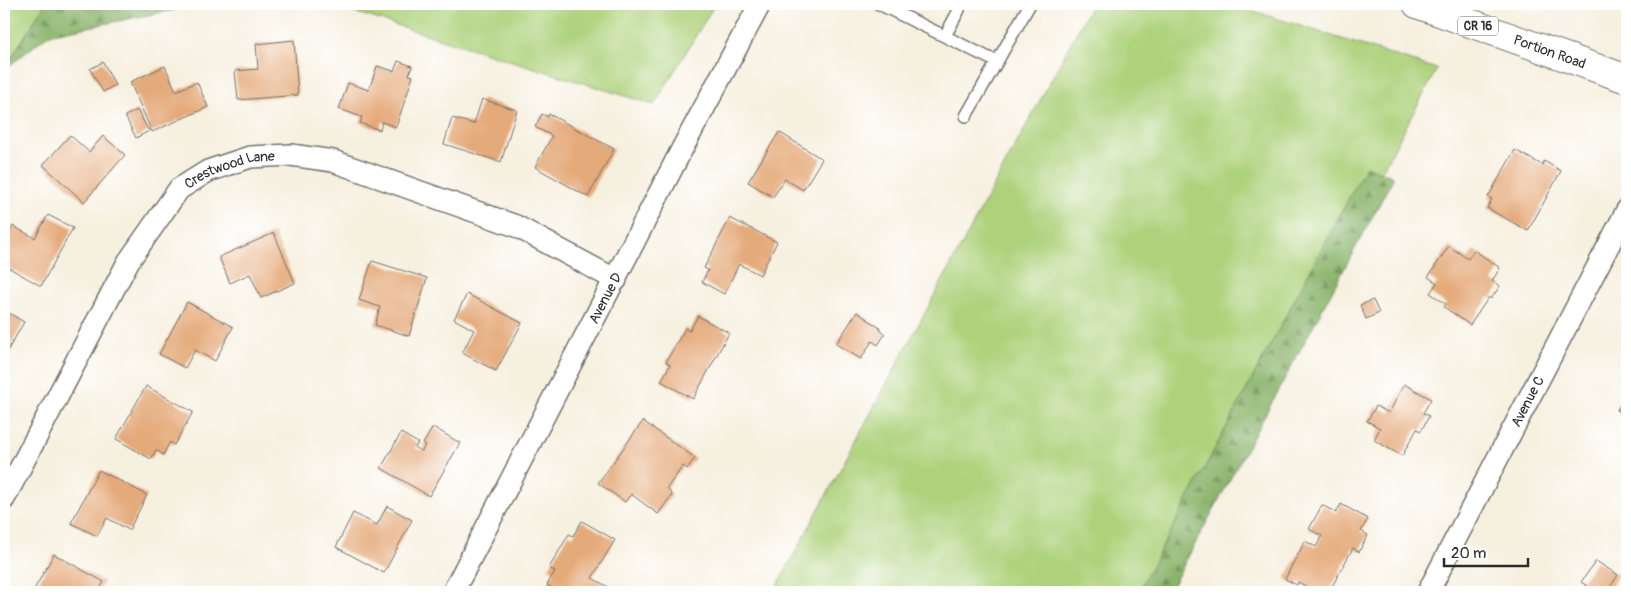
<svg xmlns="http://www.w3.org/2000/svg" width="1631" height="596" font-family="Pangolin,sans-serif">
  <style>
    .green { fill: #aed27b; stroke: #6c7e53 }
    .forest { fill: url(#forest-firs); stroke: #5a704b }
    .building { fill: #e5aa7a }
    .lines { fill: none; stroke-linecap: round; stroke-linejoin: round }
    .service-casing { stroke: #72706a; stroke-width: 14 }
    .minor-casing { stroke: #72706a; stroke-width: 24 }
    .primary-casing { stroke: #72706a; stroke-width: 30 }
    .service { stroke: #fff; stroke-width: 11 }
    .minor { stroke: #fff; stroke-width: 21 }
    .primary { stroke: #fff; stroke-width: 28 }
    .labels { text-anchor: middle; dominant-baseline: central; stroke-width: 4; stroke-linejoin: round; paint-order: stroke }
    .shield { fill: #fff; stroke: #6b6b6b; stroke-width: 1 }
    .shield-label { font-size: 12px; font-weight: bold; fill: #2b2b2b }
    .street-label { font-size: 14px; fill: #2b2b2b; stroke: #fff }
  </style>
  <defs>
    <pattern id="forest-firs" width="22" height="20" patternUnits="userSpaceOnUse" patternTransform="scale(1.25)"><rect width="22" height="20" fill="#8ab46b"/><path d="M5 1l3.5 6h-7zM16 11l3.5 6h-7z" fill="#719358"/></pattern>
  </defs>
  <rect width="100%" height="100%" fill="#fff"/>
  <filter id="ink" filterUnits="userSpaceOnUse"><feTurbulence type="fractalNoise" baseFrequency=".02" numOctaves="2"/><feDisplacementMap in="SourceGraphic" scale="10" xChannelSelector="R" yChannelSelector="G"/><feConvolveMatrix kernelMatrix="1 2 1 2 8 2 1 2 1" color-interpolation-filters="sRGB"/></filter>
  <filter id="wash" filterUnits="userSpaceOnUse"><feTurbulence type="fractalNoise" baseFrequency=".0096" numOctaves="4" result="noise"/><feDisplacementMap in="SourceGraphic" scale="20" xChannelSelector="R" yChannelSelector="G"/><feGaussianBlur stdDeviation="1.12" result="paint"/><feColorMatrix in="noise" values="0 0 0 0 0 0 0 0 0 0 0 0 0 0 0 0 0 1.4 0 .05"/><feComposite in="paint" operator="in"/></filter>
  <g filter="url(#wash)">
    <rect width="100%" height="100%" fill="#f6f0df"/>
    <path class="green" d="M4,4H45L4,69Z
      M328,4H715L654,105Z
      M1092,4H1231L1437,69L1155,592H774Z"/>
    <path class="forest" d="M45,4H204L48,35L4,70Z
      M1366,166L1394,177L1169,592H1138Z"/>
    <g id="blocks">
      <path class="building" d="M294,40L298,95L238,100L235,71L258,69L256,44Z
        M398,61L412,66L409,75L413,76L396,127L382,122L380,130L360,123L362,117L339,109L348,83L369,90L377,66L394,71Z
        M103,62L115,85L103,92L90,69Z
        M165,66L176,91L197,82L208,107L152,132L130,82Z
        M482,99L517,110L501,162L444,144L452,118L474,124Z
        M137,110L149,131L136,138L125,116Z
        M542,114L548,117L549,114L614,149L588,197L535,167L552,136L535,127Z
        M779,132L822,159L803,190L785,179L773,197L748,182Z
        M70,135L89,152L103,136L125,155L84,202L43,165Z
        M1515,150L1542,165L1544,161L1561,171L1528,231L1487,208L1492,199L1488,197Z
        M48,215L73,228L41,286L4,265V243L13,226L35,238Z
        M730,218L777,242L760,275L739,264L724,294L702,282L708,270L704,268Z
        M274,233L295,283L261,298L250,274L230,283L219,257Z
        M1449,246L1468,259L1474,250L1500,268L1492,281L1500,286L1491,299L1489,297L1470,325L1444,307L1446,304L1430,293L1437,283L1428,277Z
        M372,261L427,278L409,336L375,325L380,307L359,300Z
        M467,294L522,323L496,371L462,353L474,330L454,319Z
        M1373,300L1379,313L1366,319L1360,305Z
        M187,302L233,327L215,361L195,350L185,368L159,354Z
        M4,310L24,322L4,357Z
        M857,312L880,328V330L885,334L878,345L872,341L861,359L836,344Z
        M698,316L729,333L693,399L661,381L670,365L666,362L685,328L689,331Z
        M1404,384L1431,399L1423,413L1429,416L1421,431L1417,429L1402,456L1374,440L1380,428L1367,421L1376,406L1389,413Z
        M146,386L193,412L174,445L170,442L163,455L156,450L151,459L116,439Z
        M1627,392V416L1617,410Z
        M643,421L695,458L687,469L683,466L667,488L672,495L658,514L631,494L625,502L598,483Z
        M433,427L460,443L429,496L381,468L401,433L418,443L415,448L422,451L425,445L423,444Z
        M99,470L147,495L129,530L107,518L97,536L71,523Z
        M1341,504L1368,519L1361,531L1368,535L1359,552L1353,548L1329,592H1317L1298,582L1297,585L1285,579L1305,541L1316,547L1322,536L1309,529L1322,505L1336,513Z
        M387,506L412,520L384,573L336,547L353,513L377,525Z
        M582,521L615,540L592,578L614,590L612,592H559L547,585L555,571L549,568L569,534L573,536Z
        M54,554L104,582L98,592H43L35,588Z
        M1596,561L1618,575L1607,592H1597L1581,582Z"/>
    </g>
  </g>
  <g filter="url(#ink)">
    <use href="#blocks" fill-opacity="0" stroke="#72706a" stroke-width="1"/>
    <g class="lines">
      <g class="service-casing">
        <path id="service" d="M879,4L997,62
          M945,36L959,10
          M966,116L1030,4"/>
      </g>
      <g class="minor-casing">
        <g id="minor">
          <path id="s1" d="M4,499L128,262L179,189L208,171L250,157L291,155L333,161L516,226L616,280"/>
          <path id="s2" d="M453,592L682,149L760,4"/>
          <path id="s3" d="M1428,592L1627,210"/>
        </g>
      </g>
      <g class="primary-casing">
        <g id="primary">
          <path id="s4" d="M1417,4L1627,79"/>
        </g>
      </g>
      <use href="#service" class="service"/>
      <use href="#minor" class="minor"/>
      <use href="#primary" class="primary"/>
    </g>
  </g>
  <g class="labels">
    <rect class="shield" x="1458" y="16.5" width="40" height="19" rx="4"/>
    <g class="shield-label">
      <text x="1478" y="26">CR 16</text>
    </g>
    <g class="street-label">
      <text stroke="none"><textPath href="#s4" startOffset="141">Portion Road</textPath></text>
      <text stroke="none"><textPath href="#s1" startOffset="412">Crestwood Lane</textPath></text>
      <text stroke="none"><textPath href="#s2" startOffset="331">Avenue D</textPath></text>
      <text stroke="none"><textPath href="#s3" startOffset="215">Avenue C</textPath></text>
    </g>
  </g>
  <rect width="1631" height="596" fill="none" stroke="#fff" stroke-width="20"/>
  <path d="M1444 558v8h84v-8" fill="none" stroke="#2b2b2b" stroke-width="2.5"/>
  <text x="1451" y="558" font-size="15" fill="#2b2b2b" stroke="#ffffff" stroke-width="4" paint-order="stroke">20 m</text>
</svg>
